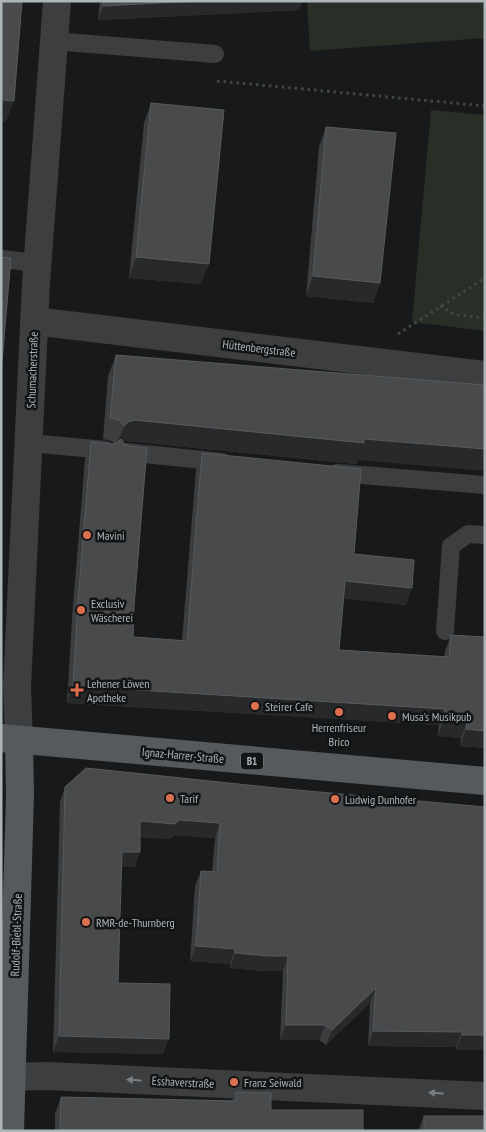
<svg xmlns="http://www.w3.org/2000/svg" width="486" height="1132" font-family="'PT Sans Narrow',sans-serif">
  <style>
    .green { fill: #292e27 }
    .lines { fill: none; stroke-linecap: round; stroke-linejoin: round }
    .path { stroke: #424647; stroke-width: 3; stroke-dasharray: 2.5 4; stroke-linecap: butt }
    .service { stroke: #3c3e40; stroke-width: 18 }
    .minor { stroke: #3c3e40; stroke-width: 28 }
    .primary { stroke: #565a5d; stroke-width: 28 }
    .wall { fill: #3b3d3f }
    .shaded-wall { fill: #28292b }
    .building { fill: #484a4c; stroke: #575b5d }
    .oneway { fill: #7a7f82 }
    .poi-dot { fill: #dc6f4e; stroke: #131415; stroke-width: 2 }
    .labels { text-anchor: middle; dominant-baseline: central; stroke-width: 5; stroke-linejoin: round; paint-order: stroke }
    .shield { fill: #131415; stroke: #7e8587; stroke-width: 1 }
    .shield-label { font-size: 11px; font-weight: bold; fill: #acb5b8 }
    .street-label { font-size: 12px; fill: #acb5b8; stroke: #131415 }
    .poi-label { font-size: 12px; fill: #acb5b8; stroke: #131415; text-anchor: start }
  </style>
  <rect width="100%" height="100%" fill="#18191a"/>
  <path class="green" d="M307,1H485V38L310,51Z
    M431,110L485,115V331L412,322Z"/>
  <g class="lines">
    <path class="path" d="M217,81L485,106
      M440,306L456,315L485,318
      M398,334L485,278"/>
    <path class="service" d="M53,41L215,54
      M1,259L37,263
      M29,443L106,450
      M125,452L222,462
      M337,473L485,485
      M445,631L451,546L468,534L485,535"/>
    <path class="minor" d="M34,321L485,375
      M19,740L17,687L36,283L57,1
      M1,1077L48,1076L485,1096"/>
    <path class="primary" d="M1,738L485,781
      M10,1131L20,795L19,740"/>
  </g>
  <path class="wall" d="M100,1H302L299,10L98,20Z
    M151,103L201,284L129,278L144,123Z
    M326,127L380,283L373,303L306,296L319,147Z
    M116,355L358,460L356,464L126,441L123,442L134,606L133,637L182,640L196,470L202,453L354,554L406,605L344,598L339,650L444,657L445,651L451,635L485,748L460,746L461,738L438,736L439,725L67,703L72,618L85,459L91,442L114,444L112,441L103,439L108,376Z
    M65,787L286,789L485,1050H456V1047L368,1046L370,1003L326,1045L319,1040H280L283,971H263L230,968V964L190,961L195,886L201,871L212,872L215,838L174,835L170,839L140,837L135,867H121L118,983L163,1054L53,1052L60,802Z
    M236,1092L271,1110L363,1131H55V1114L61,1097L232,1101Z
    M424,1116L485,1131H418Z"/>
  <path class="shaded-wall" d="M198,1H302L299,10L98,20L103,6Z
    M1,100L14,101L6,122H1Z
    M136,257L209,264L201,284L129,278Z
    M313,276L380,283L373,303L306,296Z
    M134,420L485,449V471L358,460L356,464L126,441L120,443L116,447L124,426L128,422Z
    M345,581L412,588L406,605L339,598Z
    M73,686L445,709L439,725L67,703Z
    M444,720L467,722L461,738L438,736Z
    M466,729L485,731V748L460,746Z
    M179,820L220,823L215,838L174,835L170,839L135,836L140,821Z
    M122,852H140L135,867H116Z
    M196,946L235,949L230,964L190,961Z
    M235,953L288,956L283,971H263L230,968Z
    M376,988L370,1003L326,1045L332,1030Z
    M286,1025H325L319,1040H280Z
    M373,1031L462,1032L456,1047L368,1046Z
    M462,1035H485V1050H456Z
    M59,1036L169,1039L163,1054L53,1052Z"/>
  <path class="building" d="M1,1H22L14,101L1,100Z
    M103,1H198L103,6Z
    M151,103L224,110L209,264L136,257Z
    M326,127L396,133L380,283L313,276Z
    M1,257L11,258L1,374Z
    M116,355L485,385V449L364,439V443L134,420L128,422L124,426L119,420L110,418Z
    M121,439L124,444L129,446L147,448L134,606L133,637L187,641L202,453L361,469L354,554L414,560L412,588L345,581L339,650L449,657L451,635L485,637V731L466,729L467,722L444,720L445,709L73,686L78,602L91,442L112,444L117,443Z
    M86,768L286,789L485,807V1035H462V1032L373,1031L376,988L332,1030L325,1025H286L288,956H269L235,953V949L196,946L201,871L217,872L220,823L179,820L175,824L140,821V852H122L118,983L170,984L169,1039L59,1036L65,787Z
    M236,1092L271,1093V1110H363V1131H60L61,1097L236,1101Z
    M424,1116H485V1131H424Z"/>
  <defs><path id="oneway-solid" d="M-6-.8H1V-3.2L6.5 0L1 3.2V.8H-6Z" transform="scale(1.25)"/></defs>
  <g class="oneway">
    <use href="#oneway-solid" transform="translate(134 1080) rotate(-177)"/>
    <use href="#oneway-solid" transform="translate(436 1093) rotate(-177)"/>
  </g>
  <g class="poi-dot">
    <circle cx="87" cy="535" r="5"/>
    <circle cx="81" cy="610" r="5"/>
    <path d="M74.5 682.5h5v5h5v5h-5v5h-5v-5h-5v-5h5z"/>
    <circle cx="255" cy="706" r="5"/>
    <circle cx="339" cy="712" r="5"/>
    <circle cx="392" cy="716" r="5"/>
    <circle cx="170" cy="798" r="5"/>
    <circle cx="335" cy="799" r="5"/>
    <circle cx="86" cy="922" r="5"/>
    <circle cx="234" cy="1082" r="5"/>
  </g>
  <g class="labels">
    <rect class="shield" x="241" y="752.5" width="22" height="17" rx="4"/>
    <g class="shield-label">
      <text x="252" y="761">B1</text>
    </g>
    <g class="street-label">
      <text transform="translate(259 348) rotate(7)">Hüttenbergstraße</text>
      <text transform="translate(32 370) rotate(-88)">Schumacherstraße</text>
      <text transform="translate(183 755) rotate(5)">Ignaz-Harrer-Straße</text>
      <text transform="translate(16 935) rotate(-88)">Rudolf-Biebl-Straße</text>
      <text transform="translate(183 1082) rotate(3)">Esshaverstraße</text>
    </g>
    <g class="poi-label">
      <text x="97" y="535">Mavini</text>
      <text x="91" y="603">Exclusiv<tspan x="91" dy="14">Wäscherei</tspan></text>
      <text x="87" y="683">Lehener Löwen<tspan x="87" dy="14">Apotheke</tspan></text>
      <text x="265" y="706">Steirer Cafe</text>
      <text x="402" y="716">Musa's Musikpub</text>
      <text x="339" y="727" text-anchor="middle">Herrenfriseur<tspan x="339" dy="14">Brico</tspan></text>
      <text x="180" y="798">Tarif</text>
      <text x="345" y="799">Ludwig Dunhofer</text>
      <text x="96" y="922">RMR-de-Thurnberg</text>
      <text x="244" y="1082">Franz Seiwald</text>
    </g>
  </g>
  <rect width="486" height="1132" fill="none" stroke="#acb5b8" stroke-width="5"/>
</svg>
